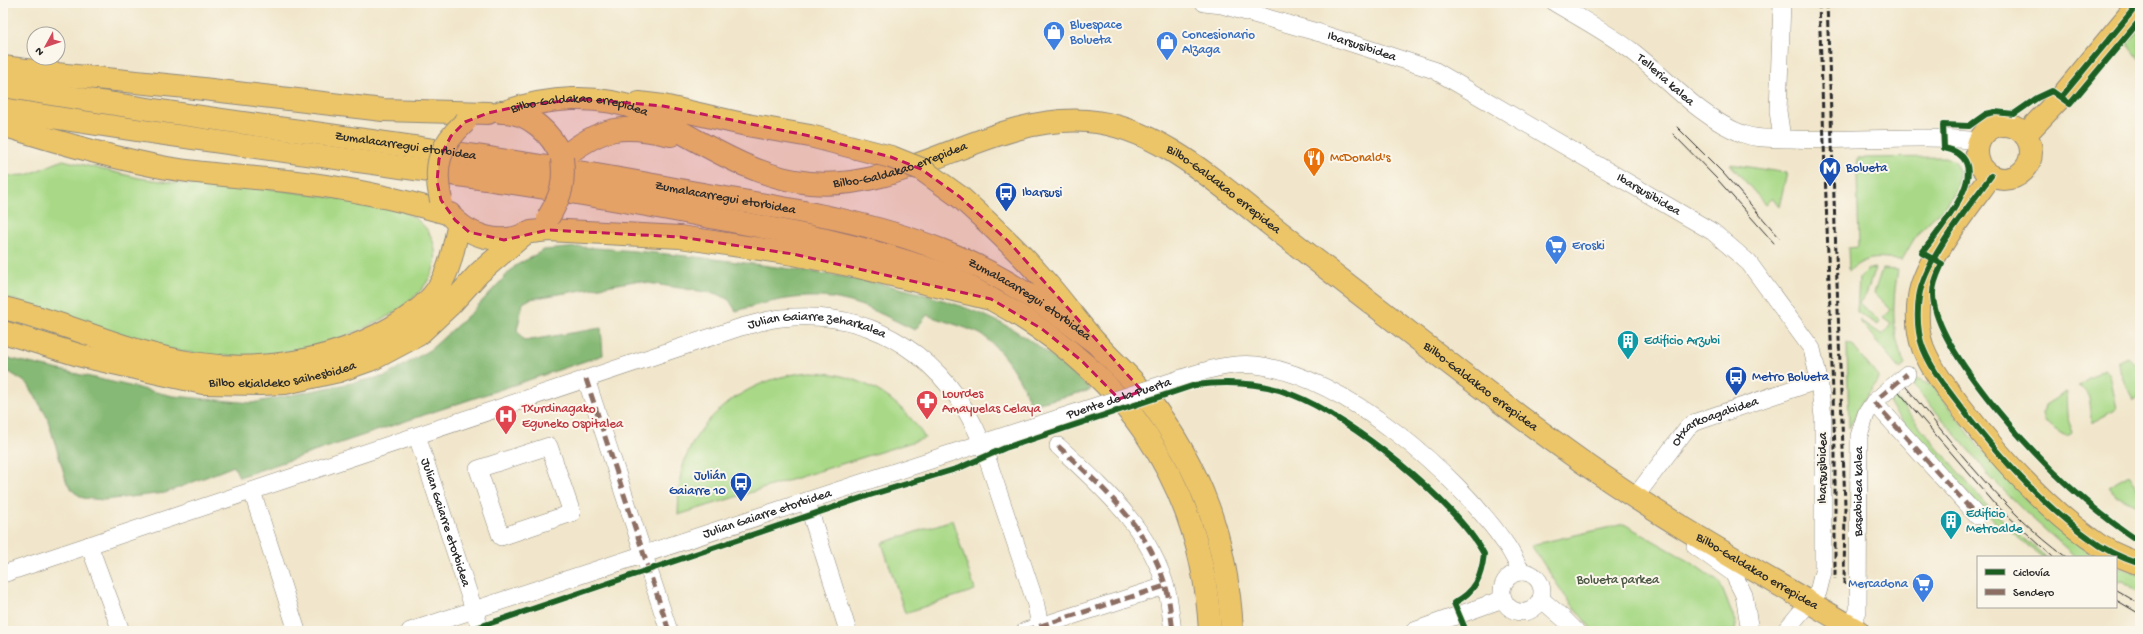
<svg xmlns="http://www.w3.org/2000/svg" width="2143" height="634" font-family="'Gochi Hand',sans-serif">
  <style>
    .green { fill: #a9d987; stroke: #6a8259 }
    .forest { fill: #86b974; stroke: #587250 }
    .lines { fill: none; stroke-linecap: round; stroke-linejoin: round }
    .street-casing { stroke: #8e887b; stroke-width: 18 }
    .primary-casing { stroke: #8e887b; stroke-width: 24 }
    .highway-casing { stroke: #8e887b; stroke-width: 24 }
    .street { stroke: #fff; stroke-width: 17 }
    .primary { stroke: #edc569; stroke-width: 22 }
    .highway { stroke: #edc569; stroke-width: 22 }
    .tram { stroke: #2b2b2b; stroke-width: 1 }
    .rail { stroke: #2b2b2b; stroke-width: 3; stroke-dasharray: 6 3; stroke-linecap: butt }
    .street-bridge-casing { stroke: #8e887b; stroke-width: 18; stroke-linecap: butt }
    .primary-bridge-casing { stroke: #8e887b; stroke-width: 24; stroke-linecap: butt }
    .street-bridge { stroke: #fff; stroke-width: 17 }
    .primary-bridge { stroke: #edc569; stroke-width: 22 }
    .quiet { stroke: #8d6e63; stroke-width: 5; stroke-dasharray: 10 5; stroke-linecap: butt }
    .cycleway-casing { stroke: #fbf7ec; stroke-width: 8 }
    .cycleway { stroke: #1b5e20; stroke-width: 6 }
    .marked { fill: #c2185b; fill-opacity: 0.2; stroke: #c2185b; stroke-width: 3; stroke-dasharray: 8 5; stroke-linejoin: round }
    .labels { text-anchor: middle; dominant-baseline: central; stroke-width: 4; stroke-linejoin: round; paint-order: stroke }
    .shop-label { font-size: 13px; fill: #366cbe; stroke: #fbf7ec; text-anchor: start }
    .street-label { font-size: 13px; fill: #2b2b2b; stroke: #fbf7ec }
    .food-label { font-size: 13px; fill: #c56008; stroke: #fbf7ec; text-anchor: start }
    .transit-label { font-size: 13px; fill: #164399; stroke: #fbf7ec; text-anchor: start }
    .culture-label { font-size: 13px; fill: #0d838f; stroke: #fbf7ec; text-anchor: start }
    .health-label { font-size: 13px; fill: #be3a42; stroke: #fbf7ec; text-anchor: start }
    .park-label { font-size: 13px; fill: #4a5642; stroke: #fbf7ec }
  </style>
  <rect width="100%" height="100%" fill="#fbf7ec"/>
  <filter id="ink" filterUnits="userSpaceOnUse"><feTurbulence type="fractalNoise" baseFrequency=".025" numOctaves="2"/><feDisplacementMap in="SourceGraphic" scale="8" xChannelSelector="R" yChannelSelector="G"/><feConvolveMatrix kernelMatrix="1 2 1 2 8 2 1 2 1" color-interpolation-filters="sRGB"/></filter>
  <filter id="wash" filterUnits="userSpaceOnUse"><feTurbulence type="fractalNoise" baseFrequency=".012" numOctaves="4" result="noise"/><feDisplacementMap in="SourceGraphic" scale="16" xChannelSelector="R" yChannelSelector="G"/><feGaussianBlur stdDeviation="0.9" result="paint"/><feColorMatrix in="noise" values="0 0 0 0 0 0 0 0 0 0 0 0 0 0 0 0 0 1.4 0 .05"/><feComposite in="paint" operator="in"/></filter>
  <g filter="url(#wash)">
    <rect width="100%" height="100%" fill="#f1e6cb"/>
    <path class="green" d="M2140,28V60L2127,43Z
      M1946,157L1955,161C1970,192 1938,211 1920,231C1913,239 1908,250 1902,260C1877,259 1869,254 1849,271L1848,248L1859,247L1857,173L1858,158Z
      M63,160L139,178L192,185L265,188L391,206C412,214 432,226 435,250C440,277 412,302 392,314C317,357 230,368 147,343C99,329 52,309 3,297V176L27,175Z
      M1730,164L1787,173L1779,207L1772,198L1765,204Z
      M1875,268L1866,295L1859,303L1880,322L1878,325L1857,312L1859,278L1868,269Z
      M1882,269L1898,270C1892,302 1891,335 1905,365L1900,369L1859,320L1883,335L1891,324L1883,318L1891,310L1874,293Z
      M1847,343L1852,345L1878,377V381L1862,402L1849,429Z
      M2127,357L2140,369V397L2133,401L2117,362Z
      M2104,369L2110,374L2117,409L2091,423C2090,408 2093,393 2078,386Z
      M811,372C859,373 900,397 925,438L678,515C679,499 678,481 683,466C700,410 755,376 811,372Z
      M1916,379L1933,386L1979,447L2011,482L2074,542L2095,557H2076L2025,512L1990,477L1972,453L1911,383Z
      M2066,392L2067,415L2073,433L2066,436L2045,422L2043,413L2045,405Z
      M1894,396L1988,507L2046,557H2042L2000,523L1998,525C1973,500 1948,474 1924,447C1912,433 1897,418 1889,401Z
      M2129,475L2140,491V506L2116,496L2108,487Z
      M952,520L975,590L905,613L882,543Z
      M1624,524L1689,561L1720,583L1736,624L1735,631H1593L1565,596L1531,545Z
      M2116,567L2140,575V594L2122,580L2116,584Z"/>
    <path class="forest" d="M580,247C645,251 710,258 776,267C852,277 931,289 1001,323C1035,340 1063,365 1091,390L1031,405C1023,382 1004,352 985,337C977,330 939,320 927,315L915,330C895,321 874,309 853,303C815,290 773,300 736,311L729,300L718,294L635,281L530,299L523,303L517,330L524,341L601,328L603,355L239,477L234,466L165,493L104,500L83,498L74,492L67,483L47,417L28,384L3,368V357L173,396L252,403L386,376L431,349L472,312L515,266L544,250Z"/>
  </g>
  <g filter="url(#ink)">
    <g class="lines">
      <g class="street-casing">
        <g id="street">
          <path id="s1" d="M1204,3L1222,5L1320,33L1434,70L1713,232L1749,263L1812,349L1819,380L1823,417V572L1818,592L1785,631"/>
          <path id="s2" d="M1555,3C1580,18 1608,33 1632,51C1668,79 1700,118 1743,134C1758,140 1775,138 1791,139C1854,142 1916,134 1979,141"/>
          <path d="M1782,3L1778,111L1782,138"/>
          <path d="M586,379L669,631"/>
          <path d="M1179,379C1203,371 1231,362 1256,365C1345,377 1455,472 1505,543C1512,552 1516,563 1522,572"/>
          <path d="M1874,402L1977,516"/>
          <path id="s3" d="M417,436L481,631"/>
          <path d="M549,446L572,513L501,537L478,469Z"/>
          <path d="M1058,446C1104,489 1150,528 1167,591C1170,604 1171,618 1173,631"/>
          <path d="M252,491L297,631"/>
          <path id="s4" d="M1635,497L1688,427L1696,422L1819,380"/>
          <path d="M807,502L848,631"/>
          <path d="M89,545L121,631"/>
          <path d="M1695,546L1733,573L1744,595L1750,631"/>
          <circle cx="1522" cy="592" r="20"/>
          <path id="s5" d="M3,574L741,327C754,324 769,319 782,318C875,308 948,360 982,443L1035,601L1040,625"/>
          <path d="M1541,599L1563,618L1576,631"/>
          <path id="s6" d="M1851,627L1858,611L1859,436L1866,414L1874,402L1907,374"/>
          <path id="s7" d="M410,631L1059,418"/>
          <path d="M1025,631L1165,586"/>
          <path d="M1414,631L1503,599"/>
        </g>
      </g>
      <g class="primary-casing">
        <g id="primary">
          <path d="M639,103L663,106L747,125"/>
          <path d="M501,112C529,111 552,134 562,158C602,127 621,123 671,135"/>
          <path id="s8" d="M504,112C548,97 597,93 640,110C655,115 668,125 681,132C720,154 764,179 810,183C908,192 989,114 1087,121C1156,126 1215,181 1267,222C1305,252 1344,282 1383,312C1448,363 1514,413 1581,461C1670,524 1764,575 1858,631"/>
          <circle cx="2004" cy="152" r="27"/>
          <path d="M2025,135L2062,96L2139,3"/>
          <path d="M1991,176C1969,206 1924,261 1919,297C1917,313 1917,332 1923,348C1932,370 1946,388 1960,406C1997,454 2040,503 2089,538C2104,550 2122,558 2140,564"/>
          <path d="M960,197C989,223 1018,250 1044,280C1062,300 1078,323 1096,343C1112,361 1131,377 1146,396C1202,469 1227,540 1232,631"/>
          <path d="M450,215C468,236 500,246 525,234"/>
          <path d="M531,232L548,230L680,237L793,254L859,267L991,299C1122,370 1202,480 1210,631"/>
          <path d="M3,308C67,322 126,353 192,363C262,374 341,360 401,322C416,312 431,301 440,285C451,267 454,244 459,224"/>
          <path id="s9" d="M3,332L82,356L203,383L260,384L285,383L339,371L373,359L418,335L451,304L479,273L522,236"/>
        </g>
      </g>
      <g class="highway-casing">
        <g id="highway">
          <path d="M3,67L56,74L186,87L383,110L488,113"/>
          <path id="s10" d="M3,86C228,125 456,148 680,190C767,206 858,217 941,250C998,272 1049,306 1097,344"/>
          <path d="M3,109C235,149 469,170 700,215C778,230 857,243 932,270C953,277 972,288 991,299"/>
          <path d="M3,125C57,142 111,158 167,168C209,175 253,177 296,182C348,188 399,199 450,214"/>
        </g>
      </g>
      <use href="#street" class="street"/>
      <use href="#primary" class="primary"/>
      <use href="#highway" class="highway"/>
      <path class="tram" d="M1677,127L1723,173L1779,237
        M1673,134L1717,179L1774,243
        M1906,387C1955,446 2003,511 2066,557
        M1899,392L1996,505L2053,557
        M2116,590L2140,604
        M2116,600L2140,614"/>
      <path class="rail" d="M1819,3L1835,450V579
        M1827,3L1845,505L1844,584"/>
      <g class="street-bridge-casing">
        <g id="street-bridge">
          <path id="s11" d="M1059,418L1179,379"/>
        </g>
      </g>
      <g class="primary-bridge-casing">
        <path id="primary-bridge" d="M747,125L810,136L891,157L921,169L960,197
          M441,200C433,166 439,146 465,122
          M548,218C561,196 565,184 562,158"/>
      </g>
      <use href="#street-bridge" class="street-bridge"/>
      <use href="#primary-bridge" class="primary-bridge"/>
      <path class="quiet" d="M586,379L669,631
        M1880,397L1907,374
        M1874,402L1977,516
        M1058,446C1104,489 1150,528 1167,591C1170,604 1171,618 1173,631
        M1025,631L1165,586"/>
      <g class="cycleway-casing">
        <path id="cycleway" d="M2140,20L2070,104L2052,91L2037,98L2014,114L1995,112L1986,114L1969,126L1943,125L1944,148C2002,160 1938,231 1922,253L1942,264C1938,273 1933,282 1933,293C1932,346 2033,455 2073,490C2094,509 2116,526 2140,542
          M2062,96L2139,3
          M1991,176C1969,206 1924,261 1919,297C1917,313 1917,332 1923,348C1932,370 1946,388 1960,406C1997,454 2040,503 2089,538C2104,550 2122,558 2140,564
          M467,631L870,495L959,468L1005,448L1195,385C1228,381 1262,382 1293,395C1350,417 1455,501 1484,554C1481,578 1476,591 1454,603L1466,631"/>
      </g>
      <use href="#cycleway" class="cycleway"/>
    </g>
  </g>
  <path class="marked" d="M584,99L663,106L810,136L891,157L921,169L960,197L1008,241L1142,391L1119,399L1082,361L1042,329L991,299L793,254L680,237L548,230L504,240L469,232L455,220L441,200L437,182L439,159L451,136L465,122L488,113L525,105Z"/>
  <defs>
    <g id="shop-pin" transform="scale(1.15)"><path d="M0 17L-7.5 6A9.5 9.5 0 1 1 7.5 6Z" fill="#3f7fe0" stroke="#fbf7ec"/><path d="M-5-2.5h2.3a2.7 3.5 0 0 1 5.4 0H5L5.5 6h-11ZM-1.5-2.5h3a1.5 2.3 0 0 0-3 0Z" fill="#fff"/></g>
    <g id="restaurant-pin" transform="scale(1.15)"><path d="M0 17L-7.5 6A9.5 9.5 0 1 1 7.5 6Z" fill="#e8710a" stroke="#fbf7ec"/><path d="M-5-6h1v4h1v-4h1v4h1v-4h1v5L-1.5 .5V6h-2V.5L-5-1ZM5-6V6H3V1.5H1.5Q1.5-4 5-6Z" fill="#fff"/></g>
    <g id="metro-pin" transform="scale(1.15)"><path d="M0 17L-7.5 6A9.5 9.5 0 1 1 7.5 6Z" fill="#1a4fb4" stroke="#fbf7ec"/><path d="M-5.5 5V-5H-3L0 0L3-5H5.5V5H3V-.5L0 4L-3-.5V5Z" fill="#fff"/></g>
    <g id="bus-pin" transform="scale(1.15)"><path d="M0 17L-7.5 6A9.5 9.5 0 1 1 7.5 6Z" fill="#1a4fb4" stroke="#fbf7ec"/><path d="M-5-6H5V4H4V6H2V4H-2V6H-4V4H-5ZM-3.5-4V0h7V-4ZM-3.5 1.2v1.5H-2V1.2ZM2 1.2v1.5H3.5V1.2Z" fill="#fff"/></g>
    <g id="supermarket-pin" transform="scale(1.15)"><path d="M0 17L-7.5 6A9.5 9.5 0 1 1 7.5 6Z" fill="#3f7fe0" stroke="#fbf7ec"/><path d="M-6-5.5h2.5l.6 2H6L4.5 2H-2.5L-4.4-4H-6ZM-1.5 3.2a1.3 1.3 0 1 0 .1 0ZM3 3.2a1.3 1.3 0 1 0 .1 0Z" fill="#fff"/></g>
    <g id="building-pin" transform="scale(1.15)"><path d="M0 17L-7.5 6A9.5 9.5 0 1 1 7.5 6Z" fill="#0f9aa8" stroke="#fbf7ec"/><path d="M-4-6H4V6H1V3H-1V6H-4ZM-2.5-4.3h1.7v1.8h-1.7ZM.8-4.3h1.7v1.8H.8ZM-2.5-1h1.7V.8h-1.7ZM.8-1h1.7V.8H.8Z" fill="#fff"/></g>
    <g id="pharmacy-pin" transform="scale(1.15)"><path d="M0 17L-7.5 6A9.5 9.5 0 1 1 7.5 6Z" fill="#e0444e" stroke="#fbf7ec"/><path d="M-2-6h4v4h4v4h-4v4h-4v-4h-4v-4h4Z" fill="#fff"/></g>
    <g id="hospital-pin" transform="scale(1.15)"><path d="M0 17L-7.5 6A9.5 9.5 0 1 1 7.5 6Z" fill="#e0444e" stroke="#fbf7ec"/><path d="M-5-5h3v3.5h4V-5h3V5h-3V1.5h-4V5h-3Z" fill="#fff"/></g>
  </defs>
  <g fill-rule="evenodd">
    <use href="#shop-pin" x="1054" y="32"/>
    <use href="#shop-pin" x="1167" y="42"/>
    <use href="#restaurant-pin" x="1314" y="158"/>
    <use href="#metro-pin" x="1830" y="168"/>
    <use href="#bus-pin" x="1006" y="193"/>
    <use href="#supermarket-pin" x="1556" y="246"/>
    <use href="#building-pin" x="1628" y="341"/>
    <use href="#bus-pin" x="1736" y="377"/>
    <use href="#pharmacy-pin" x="927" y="401"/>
    <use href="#hospital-pin" x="506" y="416"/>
    <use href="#bus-pin" x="741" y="483"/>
    <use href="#building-pin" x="1951" y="521"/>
    <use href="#supermarket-pin" x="1923" y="584"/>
  </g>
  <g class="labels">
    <g class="shop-label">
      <text x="1070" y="25">Bluespace<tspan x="1070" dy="15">Bolueta</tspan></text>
      <text x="1182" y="35">Concesionario<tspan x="1182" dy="15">Alzaga</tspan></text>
      <text x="1572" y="246">Eroski</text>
      <text x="1908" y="584" text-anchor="end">Mercadona</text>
    </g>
    <g class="street-label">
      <text stroke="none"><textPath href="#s1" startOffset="164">Ibarsusibidea</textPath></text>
      <text stroke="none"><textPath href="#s2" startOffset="135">Telleria kalea</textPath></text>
      <text stroke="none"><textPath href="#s8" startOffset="77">Bilbo-Galdakao errepidea</textPath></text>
      <text stroke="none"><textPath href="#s10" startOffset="407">Zumalacarregui etorbidea</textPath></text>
      <text stroke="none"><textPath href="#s8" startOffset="418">Bilbo-Galdakao errepidea</textPath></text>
      <text stroke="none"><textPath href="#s8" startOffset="767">Bilbo-Galdakao errepidea</textPath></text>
      <text stroke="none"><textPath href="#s1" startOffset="488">Ibarsusibidea</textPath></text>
      <text stroke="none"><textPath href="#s10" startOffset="731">Zumalacarregui etorbidea</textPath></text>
      <text stroke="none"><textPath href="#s10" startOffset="1055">Zumalacarregui etorbidea</textPath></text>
      <text stroke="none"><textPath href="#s5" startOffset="856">Julian Gaiarre zeharkalea</textPath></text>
      <text stroke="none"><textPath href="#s9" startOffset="287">Bilbo ekialdeko saihesbidea</textPath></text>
      <text stroke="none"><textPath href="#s8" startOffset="1091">Bilbo-Galdakao errepidea</textPath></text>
      <text stroke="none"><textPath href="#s11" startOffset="63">Puente de la Puerta</textPath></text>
      <text stroke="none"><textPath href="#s4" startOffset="114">Otxarkoagabidea</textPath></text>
      <text transform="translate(1823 468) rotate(-90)">Ibarsusibidea</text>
      <text stroke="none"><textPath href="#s6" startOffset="137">Basabidea kalea</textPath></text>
      <text stroke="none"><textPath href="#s7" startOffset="376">Julian Gaiarre etorbidea</textPath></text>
      <text stroke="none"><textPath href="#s3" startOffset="91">Julian Gaiarre etorbidea</textPath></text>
      <text stroke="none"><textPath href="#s8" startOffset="1424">Bilbo-Galdakao errepidea</textPath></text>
    </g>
    <g class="food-label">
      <text x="1330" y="158">McDonald's</text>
    </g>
    <g class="transit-label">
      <text x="1846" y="168">Bolueta</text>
      <text x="1022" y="193">Ibarsusi</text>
      <text x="1752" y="377">Metro Bolueta</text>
      <text x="726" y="476" text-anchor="end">Julián<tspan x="726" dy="15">Gaiarre 10</tspan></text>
    </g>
    <g class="culture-label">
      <text x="1644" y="341">Edificio Arzubi</text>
      <text x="1966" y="514">Edificio<tspan x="1966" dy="15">Metroalde</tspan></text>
    </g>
    <g class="health-label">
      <text x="942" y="394">Lourdes<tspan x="942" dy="15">Amayuelas Celaya</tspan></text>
      <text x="522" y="409">Txurdinagako<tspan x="522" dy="15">Eguneko Ospitalea</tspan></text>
    </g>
    <g class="park-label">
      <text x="1618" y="580">Bolueta parkea</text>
    </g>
  </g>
  <rect width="2143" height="634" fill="none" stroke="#fbf7ec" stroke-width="16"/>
  <rect x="1977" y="556" width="140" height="52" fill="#fbf7ec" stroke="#a8a59f"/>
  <rect x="1985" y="569" width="20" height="6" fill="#1b5e20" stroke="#a8a59f"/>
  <text x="2013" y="576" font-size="12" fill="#2b2b2b">Ciclovía</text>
  <rect x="1985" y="589" width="20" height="6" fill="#8d6e63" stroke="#a8a59f"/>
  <text x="2013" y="596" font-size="12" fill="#2b2b2b">Sendero</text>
  <g transform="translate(46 46) rotate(230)"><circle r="19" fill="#fbf7ec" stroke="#a8a59f"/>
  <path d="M0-3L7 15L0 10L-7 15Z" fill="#d1495b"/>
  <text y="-6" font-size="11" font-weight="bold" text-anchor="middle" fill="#2b2b2b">N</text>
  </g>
</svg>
